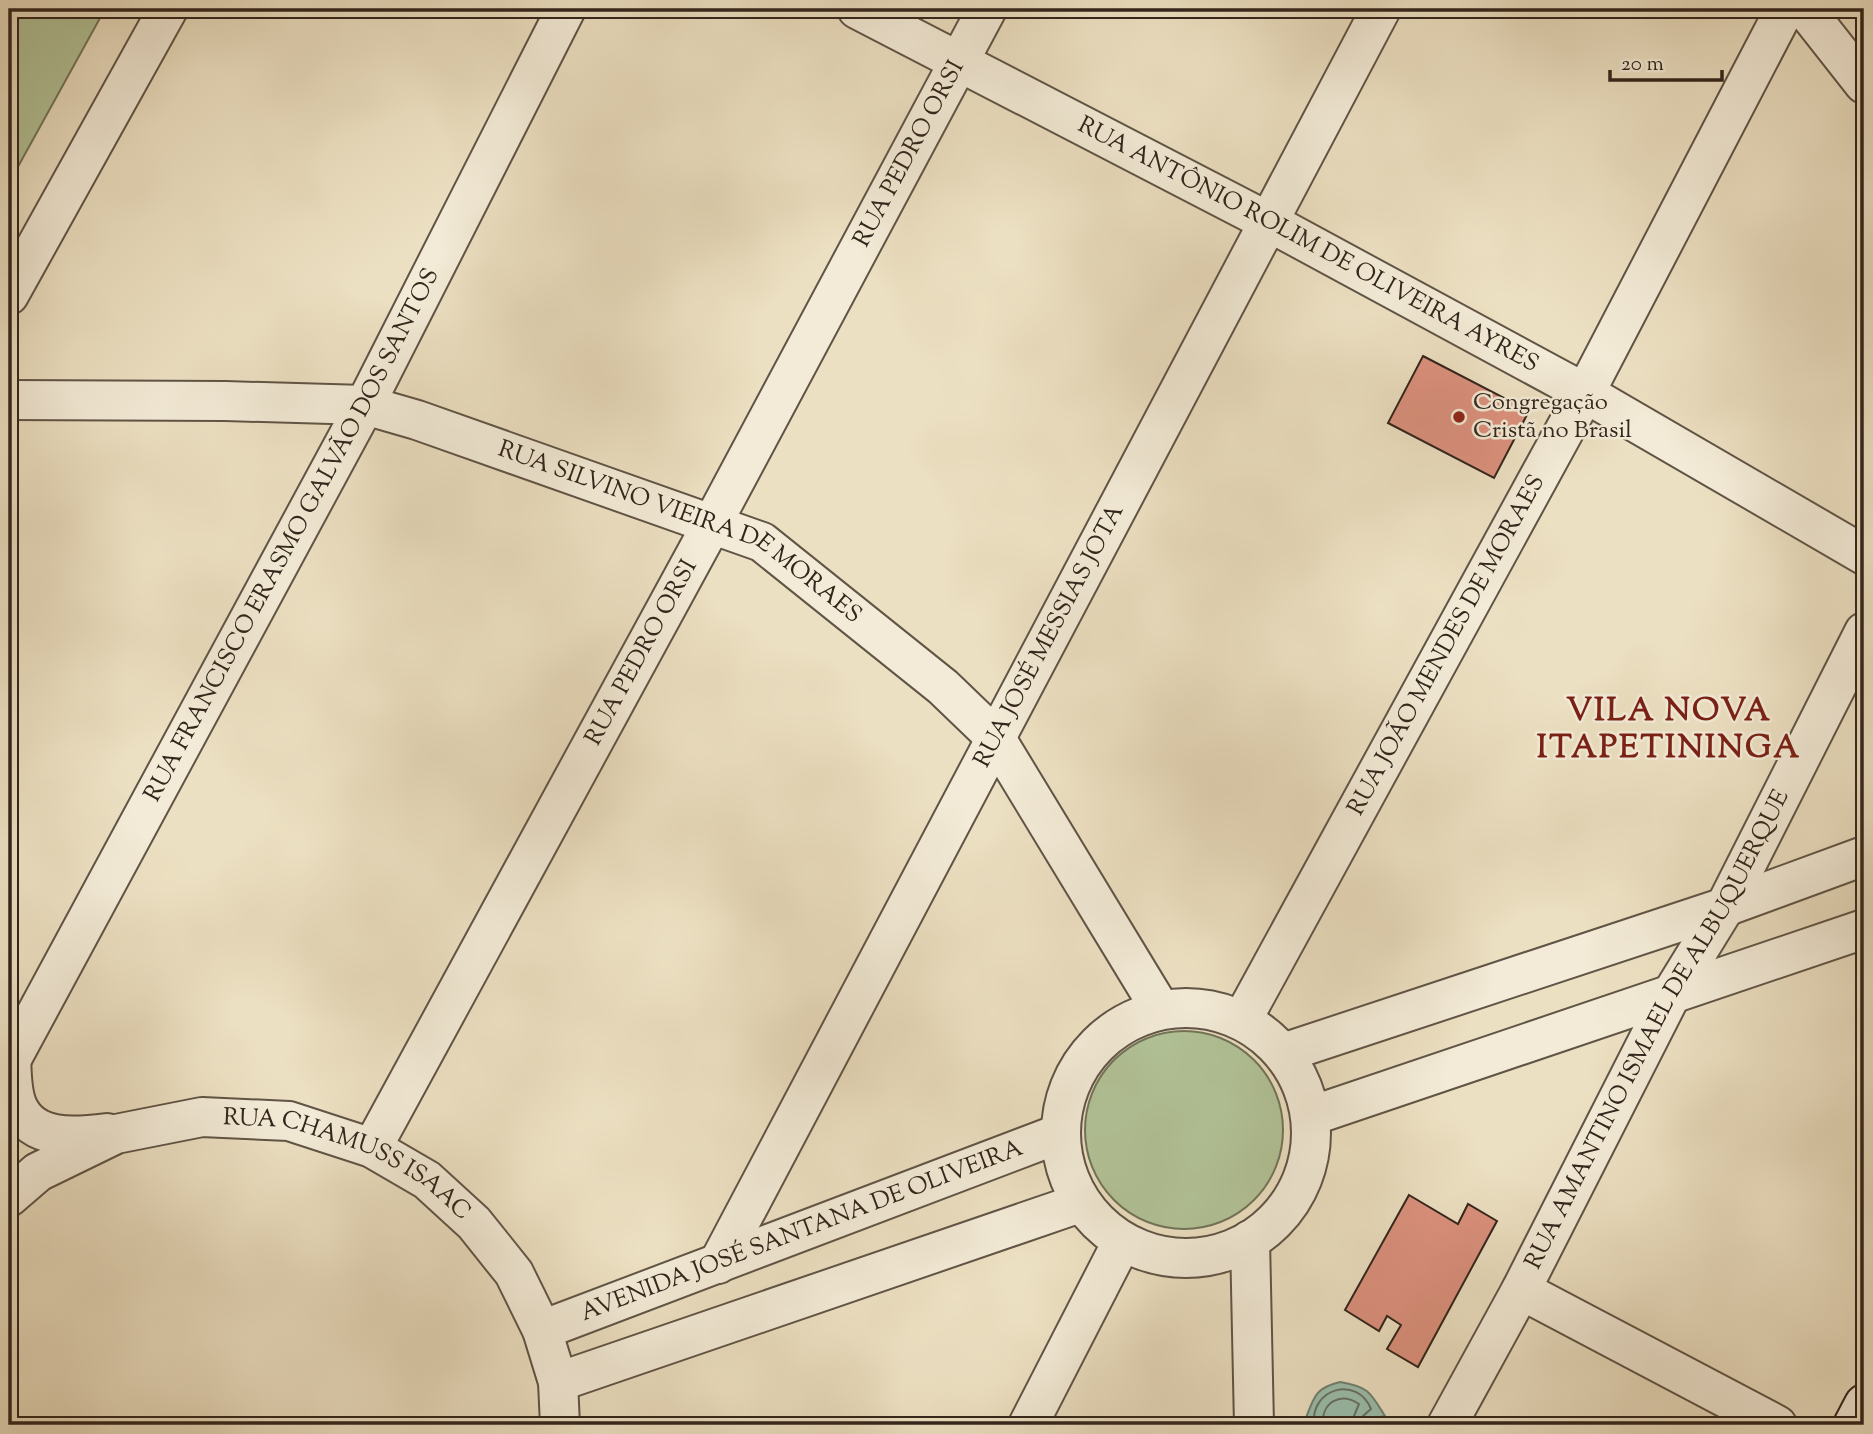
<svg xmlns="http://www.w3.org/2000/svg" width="1873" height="1434" font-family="'Sorts Mill Goudy',serif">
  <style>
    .green { fill: #b2c398; stroke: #72745a; stroke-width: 2 }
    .water { fill: #9abeac; stroke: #708172; stroke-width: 2 }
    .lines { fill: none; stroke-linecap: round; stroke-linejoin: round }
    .shore { stroke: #667264; stroke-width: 2 }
    .building { fill: #dc917e; stroke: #32251c; stroke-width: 2 }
    .street-casing { stroke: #605446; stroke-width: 42 }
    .secondary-casing { stroke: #32251c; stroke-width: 42 }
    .street { stroke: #f3ebd7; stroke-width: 38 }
    .secondary { stroke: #f3ebd7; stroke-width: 38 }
    .poi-dot { fill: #8f2418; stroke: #f3ebd7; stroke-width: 2.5 }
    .labels { text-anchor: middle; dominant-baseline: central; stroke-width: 5; stroke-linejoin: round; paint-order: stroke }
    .street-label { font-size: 24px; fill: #32251c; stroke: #f3ebd7 }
    .poi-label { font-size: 24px; fill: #32251c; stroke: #f3ebd7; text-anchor: start }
    .district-label { font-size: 32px; font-weight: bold; letter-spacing: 2px; fill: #7a1f14; stroke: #f3ebd7 }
  </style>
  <rect width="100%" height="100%" fill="#ece0c2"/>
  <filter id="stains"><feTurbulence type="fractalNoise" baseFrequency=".00286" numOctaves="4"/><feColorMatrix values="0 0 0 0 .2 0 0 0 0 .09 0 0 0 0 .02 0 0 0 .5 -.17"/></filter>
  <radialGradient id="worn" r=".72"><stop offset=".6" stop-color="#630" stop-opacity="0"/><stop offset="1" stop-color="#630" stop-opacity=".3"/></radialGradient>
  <path class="green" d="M9,9H105L9,183Z
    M1085 1130a99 99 0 1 1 198 0a99 99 0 1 1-198 0Z"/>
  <path class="water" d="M1340,1382C1369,1387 1370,1392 1385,1416L1369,1419V1425H1308L1306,1418C1314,1397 1315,1388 1340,1382Z"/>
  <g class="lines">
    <path class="shore" d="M1314,1425C1310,1388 1357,1375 1371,1409L1363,1416L1362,1425
      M1323,1425C1321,1403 1340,1391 1359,1404L1354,1416L1353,1425"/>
  </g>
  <path class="building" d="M1423,356L1529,411L1494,478L1388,423Z
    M1409,1195L1458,1224L1468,1204L1497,1221L1418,1367L1387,1349L1401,1325L1387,1316L1379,1331L1345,1310Z"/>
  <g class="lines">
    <g class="street-casing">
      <g id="street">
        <path id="s1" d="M857,9L1267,221L1585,393L1864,555"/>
        <path d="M1805,9L1864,84"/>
        <path d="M9,295L168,9"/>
        <path id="s2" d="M9,400L225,401L365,405L417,420L762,542L943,687L995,737L1159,1007"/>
        <circle cx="1186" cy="1133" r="125"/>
        <path id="s3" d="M1242,1020L1585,393L1785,9"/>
        <path d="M1283,1053L1725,907L1864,856"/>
        <path d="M11,1057C12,1072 11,1092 18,1107C33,1141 75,1137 107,1133"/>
        <path id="s4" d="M9,1064L365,405L566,9"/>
        <path d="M1311,1116L1864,929"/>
        <path id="s5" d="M372,1148L712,524L987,9"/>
        <path id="s6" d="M9,1197L38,1172L116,1134L202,1117L289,1121L372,1148L427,1180L474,1223L514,1273L542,1330L558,1382L560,1425"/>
        <path d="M1250,1240L1254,1425"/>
        <path id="s7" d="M718,1264L1381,9"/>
        <path d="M1521,1290L1777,1425"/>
        <path id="s8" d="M542,1330L1061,1133"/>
        <path d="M558,1382L1080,1203"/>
        <path d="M1028,1425L1122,1242"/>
        <path id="s9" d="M1447,1425L1521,1290L1671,995L1725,907L1864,632"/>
      </g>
    </g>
    <g class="secondary-casing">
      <path id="secondary" d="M1853,1425L1864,1404"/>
    </g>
    <use href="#street" class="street"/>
    <use href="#secondary" class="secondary"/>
  </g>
  <circle class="poi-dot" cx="1459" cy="417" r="7"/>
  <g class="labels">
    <g class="street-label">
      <text stroke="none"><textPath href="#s5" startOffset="1130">RUA PEDRO ORSI</textPath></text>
      <text stroke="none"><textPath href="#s1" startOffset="509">RUA ANTÔNIO ROLIM DE OLIVEIRA AYRES</textPath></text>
      <text stroke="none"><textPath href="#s4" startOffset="600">RUA FRANCISCO ERASMO GALVÃO DOS SANTOS</textPath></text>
      <text stroke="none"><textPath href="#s2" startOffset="698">RUA SILVINO VIEIRA DE MORAES</textPath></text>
      <text stroke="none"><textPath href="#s7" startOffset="710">RUA JOSÉ MESSIAS JOTA</textPath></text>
      <text stroke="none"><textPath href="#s3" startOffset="427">RUA JOÃO MENDES DE MORAES</textPath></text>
      <text stroke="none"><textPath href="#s5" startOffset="564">RUA PEDRO ORSI</textPath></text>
      <text stroke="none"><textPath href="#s9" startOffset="448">RUA AMANTINO ISMAEL DE ALBUQUERQUE</textPath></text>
      <text stroke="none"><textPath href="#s6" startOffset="369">RUA CHAMUSS ISAAC</textPath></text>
      <text stroke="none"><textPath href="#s8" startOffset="278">AVENIDA JOSÉ SANTANA DE OLIVEIRA</textPath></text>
    </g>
    <g class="poi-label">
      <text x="1473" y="403">Congregação<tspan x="1473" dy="28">Cristã no Brasil</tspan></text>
    </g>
    <g class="district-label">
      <text x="1669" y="712">VILA NOVA<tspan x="1669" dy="37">ITAPETININGA</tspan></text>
    </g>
  </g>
  <rect width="1873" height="1434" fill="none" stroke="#ece0c2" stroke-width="35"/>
  <rect x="10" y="10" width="1852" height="1413" fill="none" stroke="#32251c" stroke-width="3.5"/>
  <rect x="18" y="18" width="1838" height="1399" fill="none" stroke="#32251c" stroke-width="2"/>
  <path d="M1610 70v10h112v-10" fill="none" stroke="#32251c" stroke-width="3.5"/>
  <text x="1621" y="70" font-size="21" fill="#32251c" stroke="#f3ebd7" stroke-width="5" paint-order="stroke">20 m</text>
  <rect width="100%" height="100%" filter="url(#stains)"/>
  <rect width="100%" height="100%" fill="url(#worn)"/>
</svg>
